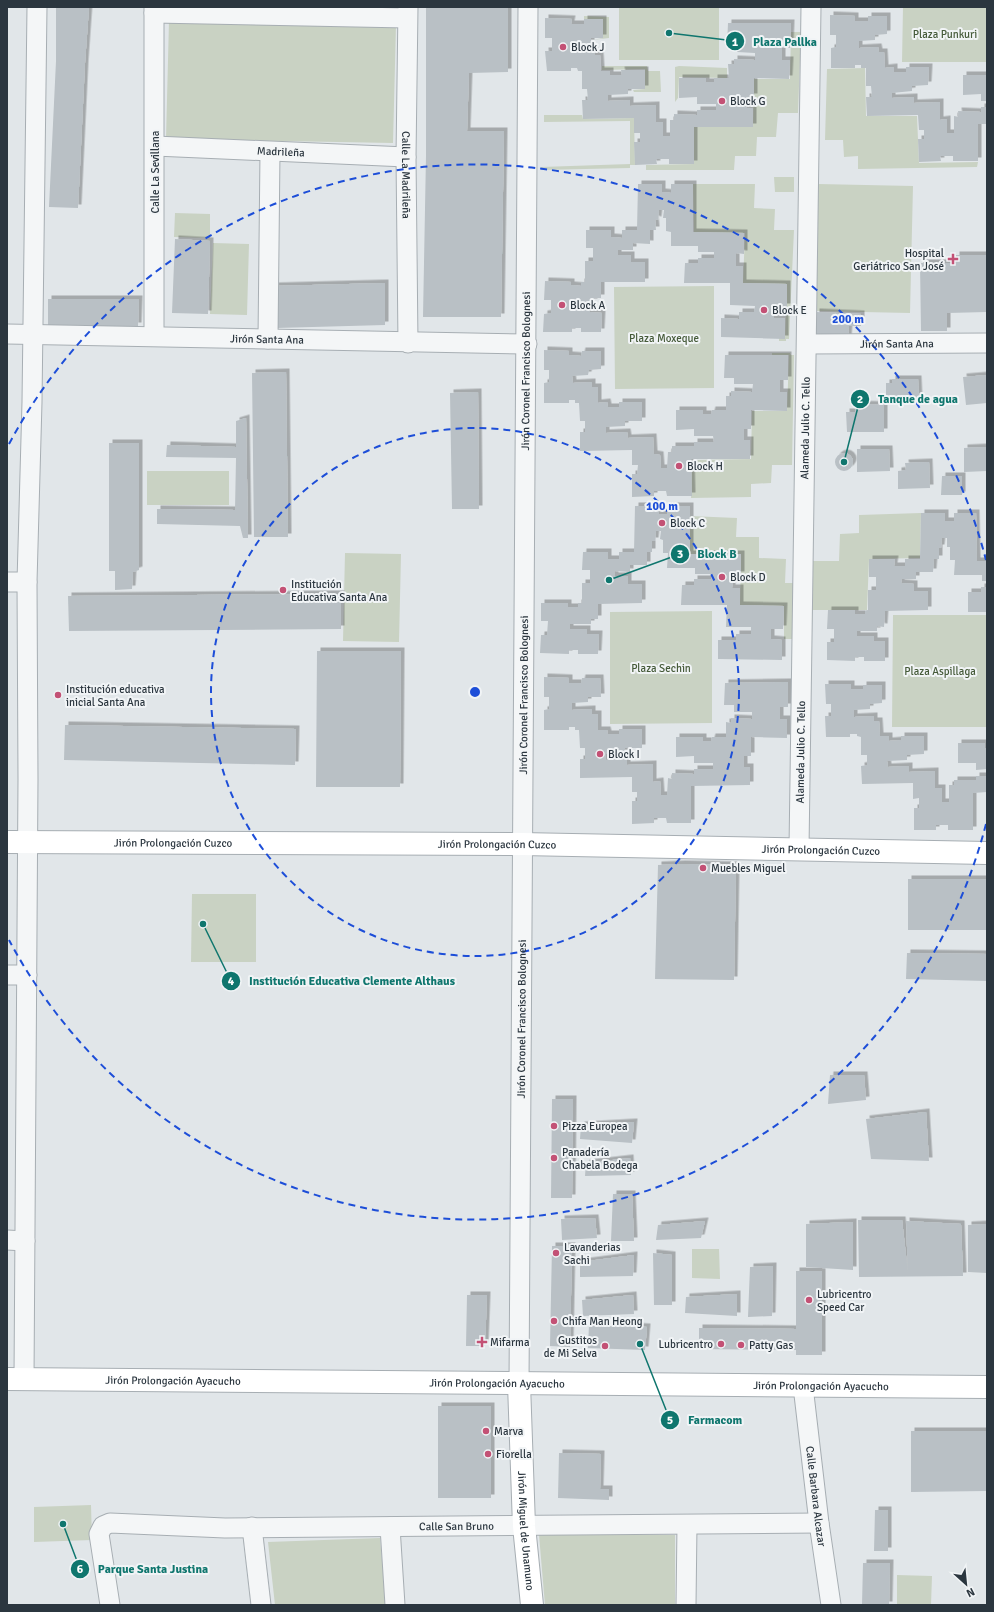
<svg xmlns="http://www.w3.org/2000/svg" width="994" height="1612" font-family="Signika,sans-serif">
  <style>
    .green { fill: #c9d2c3 }
    .building { fill: #b9c0c5; filter: url(#shadow) }
    .lines { fill: none; stroke-linecap: round; stroke-linejoin: round }
    .street-casing { stroke: #a7aeb3; stroke-width: 21 }
    .secondary-casing { stroke: #a7aeb3; stroke-width: 24 }
    .street { stroke: #f4f6f7; stroke-width: 19 }
    .secondary { stroke: #fff; stroke-width: 22 }
    .ring { fill: none; stroke: #1d4ed8; stroke-width: 2; stroke-dasharray: 7 5 }
    .poi-dot { fill: #c35175; stroke: #f1f4f6; stroke-width: 1.5 }
    .labels { text-anchor: middle; dominant-baseline: central; stroke-width: 4; stroke-linejoin: round; paint-order: stroke }
    .park-label { font-size: 11px; fill: #455a39; stroke: #f1f4f6 }
    .poi-label { font-size: 11px; fill: #2b363f; stroke: #f1f4f6; text-anchor: start }
    .street-label { font-size: 11px; fill: #2b363f; stroke: #f1f4f6 }
    .centre { fill: #1d4ed8; stroke: #f1f4f6; stroke-width: 2 }
    .ring-label { font-size: 12px; text-anchor: middle; font-weight: bold; fill: #1d4ed8; stroke: #f1f4f6; stroke-width: 4; stroke-linejoin: round; paint-order: stroke }
    .leader { fill: none; stroke: #0f766e; stroke-width: 1.5 }
    .callout-dot { fill: #0f766e; stroke: #f1f4f6; stroke-width: 1.5 }
    .mark-label { font-size: 12px; text-anchor: middle; font-weight: bold; fill: #fff }
    .callout-label { font-size: 12px; text-anchor: middle; font-weight: bold; fill: #0f766e; stroke: #f1f4f6; stroke-width: 4; stroke-linejoin: round; paint-order: stroke }
  </style>
  <defs>
    <filter id="shadow"><feDropShadow dx="3.5" dy="-3.5" stdDeviation="0" flood-color="#0004"/></filter>
  </defs>
  <rect width="100%" height="100%" fill="#e1e6e9"/>
  <path class="green" d="M619,7H719V60H619Z
    M903,7H987V62H902Z
    M584,16L609,17V38L592,40L603,38V19H584Z
    M169,21L396,25L393,143L166,139Z
    M791,32H801L798,113H778L776,137H757L756,156H735L734,170H646V165L694,164V127H753L754,79H790Z
    M602,66H647L648,71H660L661,92H634L633,90L645,89V69L602,70Z
    M679,66L727,68V78L679,77L678,98L675,102V67Z
    M865,68L866,116H917L919,163L978,162L977,167L858,169V156L844,157L843,140H825L827,69Z
    M544,115H582L583,119L634,118L635,165H630V168L541,170V167L630,164V121L544,122Z
    M774,177H794V192H775Z
    M693,184H755L754,208L775,209L774,230H794L789,339H786V341H779V338H785L787,284L743,283L745,233L694,232Z
    M818,184L913,186L910,313L815,311Z
    M175,213L210,214V238L174,237Z
    M213,243L249,244L247,315L210,314Z
    M714,286V388L615,389L614,287Z
    M772,353H790L791,355H794L792,465H772L771,483L751,484V497L691,498L692,460L751,459L752,411H787L789,355H772Z
    M147,471H229V505H147Z
    M921,513L920,558L869,559L867,610H811L810,561H839L840,534L859,533V515Z
    M690,516L737,518L736,537H759V558L786,559L785,583H796L797,639H784V606L740,605L741,554H690Z
    M345,553L401,554L399,642L343,641Z
    M712,611V723L610,724V612Z
    M893,615H987V727H892Z
    M192,894H256V962H191Z
    M692,1249H719L720,1279L692,1278Z
    M91,1505L92,1540L34,1542V1507Z
    M539,1535H675V1605H545Z
    M380,1538L386,1605H275L268,1542Z
    M897,1575L932,1576L931,1605H897Z"/>
  <path class="building" d="M56,7H89L85,63L78,208L49,207L56,61Z
    M426,7H508V72L469,73L467,131H504L501,317H423L426,155Z
    M830,15L855,16V21H868V16H887V34L875,35V40L859,41V48L878,47L879,52H884L885,68L894,67V72H906V67H929L928,85L912,86V91L892,93V98L914,97V103L940,102V120L947,119V133H954V116L959,117L958,111L981,112V107H987V124H978V161H953V156H940L941,161L919,162L918,139H924V130H919L918,115L867,116L866,97H872L871,86H866V68H861V65H855V68H831V48L836,47V35H830Z
    M545,18L572,19L571,24H584V19H603V38H591V43L575,44V51L594,50L595,55H600L601,71H610V75H622L621,70H645V89H628V94L608,95V101L630,100V106L656,105V122H663V136H670V120H674V114L697,115V110H716V104H697V97L679,98V78H706V82H714V78H729L728,64H734V59L755,60V53L737,52V46H727L728,23H791L790,48H782V60H790L789,79L754,78V97H746L747,108H753V127H694V164H669V159H656L657,164L635,165L634,142H640V133H634V118L583,119L582,100H588L587,89H582V71H578L577,68H571V71H547L545,51H552V38H545Z
    M963,75H987V101H981V94L963,95Z
    M638,184H662V192L671,193V184H693V232L744,233V254L736,253V266H743V283L787,284V307H774V318H785V339L721,337V318L739,319V312H754L755,306L730,305V283H684L685,263H698V258H714V252H698V246H671V232L666,231V218H663L664,210H659L658,220L655,219L656,230H650V244L633,243V250H618V255H631V262H645V282H601V298H594V302H573V307L590,308V312L602,313L601,332H581V328H572V332H543L544,314L551,313V300H544L545,281L571,282V285L581,286V282H585V261H593V248H586V230H611V237L622,238V230H637Z
    M175,239L210,241L208,314L172,313Z
    M956,255H987V312L947,313V331H921L920,263H956Z
    M385,283V325L276,328L275,286Z
    M48,299H139L138,326H48Z
    M816,312L861,314V326H849L848,341L816,340Z
    M544,350L569,351V355L581,356L582,351H601V369L589,370L588,375L572,376L573,383L592,382V387H598V403L607,402L608,407H619V402H642V421H625V426L606,427V433L627,432L628,438L653,437L654,454L660,455L661,468H667L668,452H672V446H694V442H714L713,436H694V429L676,430V410H703V414H711L712,410H726V396H731V391L752,392L753,384H734V378H724L725,355H788V380H780V392H787V411L751,410V429H744V440H750V459H691L692,496H667L666,491H654V496L632,497V474H637L638,465H632V450L580,451V432H585V421H580L579,403H575V400H569V403H544V383L549,382V370H544Z
    M286,372L288,537H254L252,373Z
    M987,375V403L966,405L963,377Z
    M892,379H918L919,403H886V383H892Z
    M478,392L479,509H452L450,393Z
    M856,404L884,405V432H847L846,412H855Z
    M246,418L248,538H243L240,526L157,524V509L235,510L236,458L166,457L167,445L236,447V421Z
    M109,443H139V570L133,572L132,589L115,590V571H109Z
    M987,447V471L964,472V448Z
    M857,449H889L890,471L857,472Z
    M835 462a9 9 0 1 1 18 0a9 9 0 1 1-18 0Z
    M929,462L930,488L898,489V471L906,470L905,463Z
    M942,476H962V495H941Z
    M635,506H659V514H667V506H690V554H741V575H733L732,588H740V605L784,606L783,629H771V639L782,640V660L718,659V640H736V634H751V627H726L727,605H681L682,585H694V579H711V574H695V568H667L668,553H663V540L660,539L661,531H656L655,541H652V552H647V565H630V572L615,571V576H628V584H642V603L598,604V619H591V624H570V629H587V634H599L598,654H578V650H569V654L540,653L541,635H547L548,621H541V603H568V607H578V603H582V583H590V570H582L583,552H608V559H619V552H634Z
    M921,513H945V521H954V513H976L977,561H987V581H982V575H954L955,560H950V547H947V538H942L941,548H939V559H934L933,572H916V579H902L901,583L914,584V591H928V610L885,611L884,627L877,626V631H857V636H874V641H885V661H864V657H855V661L827,660V642H834V629H827L828,610H855V614H865V611L868,610V590H876V577H869V559H895L894,566H905V559H920Z
    M981,587H987V612H968V592H981Z
    M341,594V629L69,631L68,596Z
    M317,651H401L400,787H316Z
    M544,677L569,678V683H581L582,678H600L601,697H588V702L572,703V710L592,709V714H598V730H607L608,734H619V729H642V748H625V753L606,754V760L627,759V765L653,764V782L660,781L661,795H667L668,778L672,779V773L694,774V769H713V763H694V756L676,757V737H703V741H711L712,737H726V722L731,723V718L752,719V712H734V705H724L725,683L788,682V707H780V719H787V738L751,737V756H744V767H750V785L691,786V823H667L666,818H654V823L632,824V801H637V792H632V777L580,778V759H585V748H580L579,730H575V727H569V730H544V710L549,709V697H544Z
    M825,684H851V689H863V685H882V703L870,704V709L854,710V717L874,716V721H879L880,736H889V741L901,740V736H924V754L907,755V760L887,761L888,767L909,766V772L935,771V788H942V802H949V785H954V780H976V776H987V792L973,793V830H948V825H936V830H914V808H919V798L913,799V783L862,784L861,766L867,765V755H861V737L857,736V734H850V737H826L825,716H831V704H826Z
    M65,725L296,729L295,765L64,760Z
    M958,743H985V748H987V769L976,770V763H958Z
    M682,864L736,865L734,980L655,979L658,865Z
    M908,879H987V930H908Z
    M907,953L987,954V981L906,979Z
    M830,1075H864L866,1100L828,1104Z
    M552,1099H573L572,1198H551Z
    M926,1112L929,1161L871,1159L866,1119Z
    M634,1122L632,1143L580,1139L581,1125Z
    M630,1158L631,1175L585,1176L586,1163Z
    M613,1194H632L634,1241H611Z
    M595,1218L597,1238L562,1240L561,1219Z
    M858,1220H902L908,1273L906,1221L961,1224L963,1276L859,1277Z
    M705,1221L701,1238L656,1240L658,1225Z
    M853,1222V1270L806,1267V1224Z
    M987,1224V1273L968,1272V1225Z
    M552,1246H572L570,1347L550,1346Z
    M653,1253L672,1255V1305H654Z
    M634,1255L633,1276L580,1277V1262Z
    M773,1266L772,1316L748,1317L750,1267Z
    M796,1271H822V1355H796V1350L699,1349V1328L796,1329Z
    M737,1294V1316L685,1313L686,1297Z
    M467,1295H487L485,1346H466Z
    M633,1295L634,1314L583,1316L582,1300Z
    M589,1324L647,1327L645,1350L588,1348Z
    M438,1406H491V1498H438Z
    M911,1431H987V1491L911,1492Z
    M559,1453L601,1454L600,1489H609V1500L558,1498Z
    M875,1510H888V1551H874Z
    M863,1563H890L889,1605H862Z"/>
  <g class="lines">
    <g class="street-casing">
      <g id="street">
        <path d="M154,7V336"/>
        <path id="s1" d="M408,7L406,157L408,343"/>
        <path d="M154,13L407,18"/>
        <path id="s2" d="M155,146L406,157"/>
        <path id="s3" d="M7,334L527,344"/>
        <path d="M268,339L270,152"/>
        <path id="s4" d="M807,344L987,343"/>
        <path d="M7,582H27"/>
        <path id="s5" d="M799,849L811,7"/>
        <path d="M7,975H27"/>
        <path d="M7,1240L25,1241"/>
        <path d="M24,1379L28,779L27,582L32,402L37,7"/>
        <path id="s6" d="M519,1384L528,7"/>
        <path id="s7" d="M803,1386L819,1523L831,1605"/>
        <path d="M252,1527L261,1605"/>
        <path d="M390,1527L395,1605"/>
        <path id="s8" d="M110,1605L99,1534L103,1526L110,1523L225,1528L819,1523"/>
        <path d="M686,1605L687,1525"/>
      </g>
    </g>
    <g class="secondary-casing">
      <g id="secondary">
        <path id="s9" d="M7,842L521,844L987,853"/>
        <path id="s10" d="M7,1379L987,1387"/>
        <path id="s11" d="M519,1384L524,1526L532,1605"/>
      </g>
    </g>
    <use href="#street" class="street"/>
    <use href="#secondary" class="secondary"/>
  </g>
  <g class="ring">
    <circle cx="475" cy="692" r="264"/>
    <path d="M986 824A528 528 0 0 1 9 940M9 444A528 528 0 0 1 986 560"/>
  </g>
  <g class="poi-dot">
    <circle cx="563" cy="47" r="4"/>
    <circle cx="722" cy="101" r="4"/>
    <path d="M951 253h4v4h4v4h-4v4h-4v-4h-4v-4h4z"/>
    <circle cx="562" cy="305" r="4"/>
    <circle cx="764" cy="310" r="4"/>
    <circle cx="679" cy="466" r="4"/>
    <circle cx="662" cy="523" r="4"/>
    <circle cx="722" cy="577" r="4"/>
    <circle cx="283" cy="590" r="4"/>
    <circle cx="58" cy="695" r="4"/>
    <circle cx="600" cy="754" r="4"/>
    <circle cx="703" cy="868" r="4"/>
    <circle cx="554" cy="1126" r="4"/>
    <circle cx="554" cy="1158" r="4"/>
    <circle cx="556" cy="1253" r="4"/>
    <circle cx="809" cy="1300" r="4"/>
    <circle cx="554" cy="1321" r="4"/>
    <path d="M480 1336h4v4h4v4h-4v4h-4v-4h-4v-4h4z"/>
    <circle cx="721" cy="1344" r="4"/>
    <circle cx="741" cy="1345" r="4"/>
    <circle cx="605" cy="1346" r="4"/>
    <circle cx="486" cy="1431" r="4"/>
    <circle cx="488" cy="1454" r="4"/>
  </g>
  <g class="labels">
    <g class="park-label">
      <text x="945" y="34">Plaza Punkuri</text>
      <text x="664" y="338">Plaza Moxeque</text>
      <text x="661" y="668">Plaza Sechin</text>
      <text x="940" y="671">Plaza Aspillaga</text>
    </g>
    <g class="poi-label">
      <text x="571" y="47">Block J</text>
      <text x="730" y="101">Block G</text>
      <text x="944" y="253" text-anchor="end">Hospital<tspan x="944" dy="13">Geriátrico San José</tspan></text>
      <text x="570" y="305">Block A</text>
      <text x="772" y="310">Block E</text>
      <text x="687" y="466">Block H</text>
      <text x="670" y="523">Block C</text>
      <text x="730" y="577">Block D</text>
      <text x="291" y="584">Institución<tspan x="291" dy="13">Educativa Santa Ana</tspan></text>
      <text x="66" y="689">Institución educativa<tspan x="66" dy="13">inicial Santa Ana</tspan></text>
      <text x="608" y="754">Block I</text>
      <text x="711" y="868">Muebles Miguel</text>
      <text x="562" y="1126">Pizza Europea</text>
      <text x="562" y="1152">Panadería<tspan x="562" dy="13">Chabela Bodega</tspan></text>
      <text x="564" y="1247">Lavanderias<tspan x="564" dy="13">Sachi</tspan></text>
      <text x="817" y="1294">Lubricentro<tspan x="817" dy="13">Speed Car</tspan></text>
      <text x="562" y="1321">Chifa Man Heong</text>
      <text x="597" y="1340" text-anchor="end">Gustitos<tspan x="597" dy="13">de Mi Selva</tspan></text>
      <text x="490" y="1342">Mifarma</text>
      <text x="713" y="1344" text-anchor="end">Lubricentro</text>
      <text x="749" y="1345">Patty Gas</text>
      <text x="494" y="1431">Marva</text>
      <text x="496" y="1454">Fiorella</text>
    </g>
    <g class="street-label">
      <text stroke="none"><textPath href="#s2" startOffset="126">Madrileña</textPath></text>
      <text transform="translate(155 172) rotate(-90)">Calle La Sevillana</text>
      <text stroke="none"><textPath href="#s1" startOffset="168">Calle La Madrileña</textPath></text>
      <text stroke="none"><textPath href="#s3" startOffset="260">Jirón Santa Ana</textPath></text>
      <text stroke="none"><textPath href="#s4" startOffset="90">Jirón Santa Ana</textPath></text>
      <text stroke="none"><textPath href="#s6" startOffset="1013">Jirón Coronel Francisco Bolognesi</textPath></text>
      <text stroke="none"><textPath href="#s5" startOffset="421">Alameda Julio C. Tello</textPath></text>
      <text stroke="none"><textPath href="#s6" startOffset="689">Jirón Coronel Francisco Bolognesi</textPath></text>
      <text stroke="none"><textPath href="#s5" startOffset="97">Alameda Julio C. Tello</textPath></text>
      <text stroke="none"><textPath href="#s9" startOffset="166">Jirón Prolongación Cuzco</textPath></text>
      <text stroke="none"><textPath href="#s9" startOffset="490">Jirón Prolongación Cuzco</textPath></text>
      <text stroke="none"><textPath href="#s9" startOffset="814">Jirón Prolongación Cuzco</textPath></text>
      <text stroke="none"><textPath href="#s6" startOffset="365">Jirón Coronel Francisco Bolognesi</textPath></text>
      <text stroke="none"><textPath href="#s10" startOffset="166">Jirón Prolongación Ayacucho</textPath></text>
      <text stroke="none"><textPath href="#s10" startOffset="490">Jirón Prolongación Ayacucho</textPath></text>
      <text stroke="none"><textPath href="#s10" startOffset="814">Jirón Prolongación Ayacucho</textPath></text>
      <text stroke="none"><textPath href="#s7" startOffset="111">Calle Barbara Alcazar</textPath></text>
      <text stroke="none"><textPath href="#s8" startOffset="435">Calle San Bruno</textPath></text>
      <text stroke="none"><textPath href="#s11" startOffset="147">Jirón Miguel de Unamuno</textPath></text>
    </g>
  </g>
  <circle cx="475" cy="692" r="6" class="centre"/>
  <g class="ring-label">
    <text x="848" y="323">200 m</text>
    <text x="662" y="510">100 m</text>
  </g>
  <path class="leader" d="M669 33L735 41M844 462L860 399M609 580L680 554M203 924L231 981M640 1344L670 1420M63 1524L80 1569"/>
  <g class="callout-dot">
    <circle cx="669" cy="33" r="4"/>
    <circle cx="844" cy="462" r="4"/>
    <circle cx="609" cy="580" r="4"/>
    <circle cx="203" cy="924" r="4"/>
    <circle cx="640" cy="1344" r="4"/>
    <circle cx="63" cy="1524" r="4"/>
    <circle cx="735" cy="41" r="10"/>
    <circle cx="860" cy="399" r="10"/>
    <circle cx="680" cy="554" r="10"/>
    <circle cx="231" cy="981" r="10"/>
    <circle cx="670" cy="1420" r="10"/>
    <circle cx="80" cy="1569" r="10"/>
  </g>
  <g class="mark-label">
    <text x="735" y="46">1</text>
    <text x="860" y="403">2</text>
    <text x="680" y="558">3</text>
    <text x="231" y="985">4</text>
    <text x="670" y="1424">5</text>
    <text x="80" y="1573">6</text>
  </g>
  <g class="callout-label">
    <text x="785" y="46">Plaza Pallka</text>
    <text x="918" y="403">Tanque de agua</text>
    <text x="717" y="558">Block B</text>
    <text x="352" y="985">Institución Educativa Clemente Althaus</text>
    <text x="715" y="1424">Farmacom</text>
    <text x="153" y="1573">Parque Santa Justina</text>
  </g>
  <rect width="994" height="1612" fill="none" stroke="#2b363f" stroke-width="16"/>
  <g transform="translate(966 1584) rotate(153)" stroke="#f1f4f6" stroke-width="3" paint-order="stroke">
  <path d="M0-3L7 15L0 10L-7 15Z" fill="#2b363f"/>
  <text y="-6" font-size="11" font-weight="bold" text-anchor="middle" fill="#2b363f">N</text>
  </g>
</svg>
